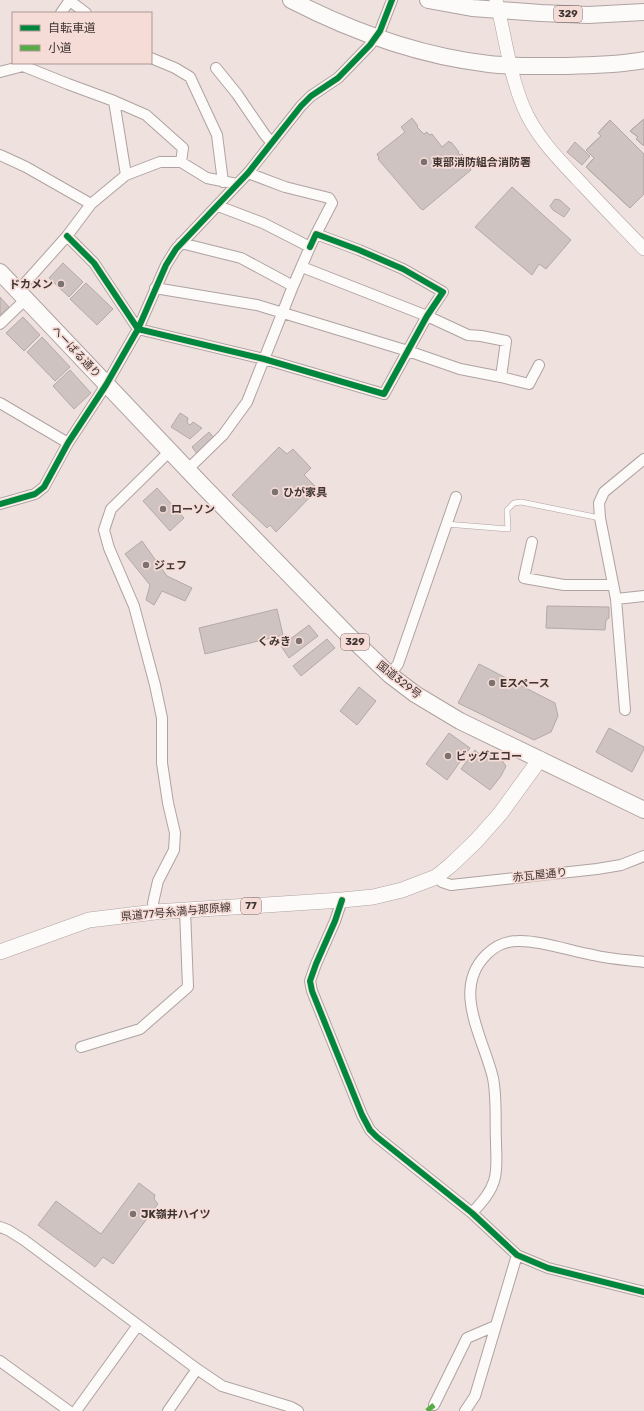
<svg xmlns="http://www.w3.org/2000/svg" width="644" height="1411" font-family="Rubik,'Noto Sans JP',sans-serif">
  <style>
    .building { fill: #cec3c1; stroke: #b4a9a7 }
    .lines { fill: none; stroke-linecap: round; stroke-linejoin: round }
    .service-casing { stroke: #aea3a1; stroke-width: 6 }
    .minor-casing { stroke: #aea3a1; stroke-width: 12 }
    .secondary-casing { stroke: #aea3a1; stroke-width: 14 }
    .primary-casing { stroke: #aea3a1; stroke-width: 16 }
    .trunk-casing { stroke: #aea3a1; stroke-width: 18 }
    .service { stroke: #fdfafa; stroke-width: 5 }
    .minor { stroke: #fdfafa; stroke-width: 10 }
    .secondary { stroke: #fdfafa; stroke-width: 13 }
    .primary { stroke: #fdfafa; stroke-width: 15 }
    .trunk { stroke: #fdfafa; stroke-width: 16 }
    .quiet { stroke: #56ac45; stroke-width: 5; stroke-dasharray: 10 5; stroke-linecap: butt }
    .cycleway-casing { stroke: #f6dcd7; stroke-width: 8 }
    .cycleway { stroke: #00873e; stroke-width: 6 }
    .poi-dot { fill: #7d716f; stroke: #f6dcd7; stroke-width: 1.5 }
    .labels { text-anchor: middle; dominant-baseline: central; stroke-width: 3.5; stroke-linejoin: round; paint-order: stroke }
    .shield { fill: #f6dcd7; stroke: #766764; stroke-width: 1 }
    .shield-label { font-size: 10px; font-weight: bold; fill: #3f3533 }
    .poi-label { font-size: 11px; font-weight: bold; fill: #3f3533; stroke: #f6dcd7; text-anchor: start }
    .street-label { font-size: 11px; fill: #3f3533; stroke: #f6dcd7 }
  </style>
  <rect width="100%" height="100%" fill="#efe1de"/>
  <path class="building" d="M412,118L418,126L417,127L424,134L427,132L429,135L432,134L442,147L449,141L450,143L451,142L459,152L458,153L460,155L462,154L470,164L469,166L471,170L423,210L420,208L378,159L379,158L377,154L405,132L401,127Z
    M644,119V146L636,139L638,137L630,131Z
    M644,119V146L636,139L638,137L630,131Z
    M610,120L644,154V194L630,208L586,167L594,158L586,150L601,136L598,133Z
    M610,120L644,154V194L630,208L586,167L594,158L586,150L601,136L598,133Z
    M575,142L590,156L582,165L567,152Z
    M512,187L571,240L546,269L539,264L532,275L475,227Z
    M555,199L560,200L570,209L564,217L553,210L550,206Z
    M63,263L83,282L69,297L49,278Z
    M86,283L113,309L97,325L70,299Z
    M0,297L9,307L0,315Z
    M23,317L40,335L24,351L6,333Z
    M42,337L70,367L55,381L27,352Z
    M70,370L91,393L74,409L53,386Z
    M180,413L188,418L187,423L190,425L193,422L202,428L190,439L171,427Z
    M209,432L215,439L198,455L192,447Z
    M279,447L287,454L293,449L311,468L304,475L318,489L276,532L270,525L267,528L232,495Z
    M157,488L184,518L170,531L143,501Z
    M142,541L167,576L192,588L185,601L162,591L154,605L146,600L150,585L125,554Z
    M547,606L609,607V618L606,620L605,630L546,628Z
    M277,609L283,635L205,654L199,628Z
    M309,625L318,636L289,658L281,646Z
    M327,639L335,648L301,676L293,666Z
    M479,664L555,703L558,716L551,732L534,740L458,703Z
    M359,687L376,701L357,725L340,711Z
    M609,728L644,747V749L632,772L596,752Z
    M449,733L470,748L447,780L426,764Z
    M475,750L478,753L497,756L501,759L506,766L501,776L490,790L461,769Z
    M139,1183L155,1195L154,1199L158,1204L113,1264L103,1257L95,1267L38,1225L56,1201L101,1234Z"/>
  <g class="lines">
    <g class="service-casing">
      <path id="service" d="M446,524L508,529L507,510L514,503L521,502L600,518"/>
    </g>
    <g class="minor-casing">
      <path id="minor" d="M70,1L86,13
        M61,13L70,0
        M151,58L175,68L190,77L217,135L223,182
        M216,68L237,94L265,135L272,143
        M0,72L23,66L68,84L114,101L126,175
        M114,101L146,115L183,148L181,162
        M0,155L26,167L91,204
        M248,173L285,187L329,198L332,203L316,234
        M67,236L94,263L138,329L264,359L384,394L427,316L443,292L403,269L359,250L316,234L310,247
        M181,243L241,258L293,286
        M155,288L257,305L408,351L460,369L501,377L506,341L481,336L468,335L427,316L302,267
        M18,291L67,236L91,204L126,175L160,162H181L207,178L237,184
        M0,324L26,299
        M501,377L529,384L539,365
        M0,403L68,443
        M187,470L223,435L247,402L293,286L310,247L263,223L218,206
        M0,504L35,494L44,487L68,443L106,385L138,329L166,265L176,249L248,173L301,106L311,96L338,78L370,45L380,31L392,0
        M532,542L524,578L564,585H612
        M616,599L644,596
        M390,675L398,664L456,497
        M625,710L616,599L600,518L599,503L604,492L644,459
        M436,877L442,882L451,885L597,869L621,865L644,856
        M342,900L335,921L316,964L310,981L312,991L362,1115L370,1130L377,1137L472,1213L517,1255L548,1268L644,1292
        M155,912L153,903L158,881L174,850L175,833L168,803L162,763V718L155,685L134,606L109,548L104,530L111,509L170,451
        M81,1047L140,1029L188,987L185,910
        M472,1213C480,1204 490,1194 494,1181C498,1169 496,1154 496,1142C495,1121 497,1099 493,1078C484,1039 451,990 486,955C495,946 504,941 518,941C539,940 571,951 593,955C609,959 627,960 644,962
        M0,1227L8,1230L24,1240L197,1369L222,1386L291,1407L298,1411
        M0,1361L69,1411
        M434,1405L467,1338L495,1326
        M76,1411L138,1325
        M168,1411L197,1369
        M465,1411L475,1396L517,1255"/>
    </g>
    <g class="secondary-casing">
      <path id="secondary" d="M496,0C505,35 509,72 523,106C535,136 561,162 583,185C603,207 624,228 644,249"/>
    </g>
    <g class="primary-casing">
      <path id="primary" d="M0,952L89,920L155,912L342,900L373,897L402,890L436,877L451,865L476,841L500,814L540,759"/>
    </g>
    <g class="trunk-casing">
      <path id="trunk" d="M291,0C353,32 420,56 489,64C514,67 540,66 565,66C592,65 618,65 644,60
        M428,0L472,8L541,13L588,15L644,12
        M0,272L202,485L348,635L390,675L415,694L460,721L644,810"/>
    </g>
    <use href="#service" class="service"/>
    <use href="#minor" class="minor"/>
    <use href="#secondary" class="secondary"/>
    <use href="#primary" class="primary"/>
    <use href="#trunk" class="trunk"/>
    <path class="quiet" d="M427,1411L434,1405"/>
    <g class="cycleway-casing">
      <path id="cycleway" d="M67,236L94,263L138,329L264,359L384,394L427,316L443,292L403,269L359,250L316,234L310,247
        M0,504L35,494L44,487L68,443L106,385L138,329L166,265L176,249L248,173L301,106L311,96L338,78L370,45L380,31L392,0
        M342,900L335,921L316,964L310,981L312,991L362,1115L370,1130L377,1137L472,1213L517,1255L548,1268L644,1292"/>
    </g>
    <use href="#cycleway" class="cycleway"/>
  </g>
  <g class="poi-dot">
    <circle cx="424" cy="162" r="4"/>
    <circle cx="61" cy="284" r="4"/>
    <circle cx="275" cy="492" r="4"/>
    <circle cx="163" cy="509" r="4"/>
    <circle cx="146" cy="565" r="4"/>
    <circle cx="299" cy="641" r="4"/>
    <circle cx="492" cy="683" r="4"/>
    <circle cx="448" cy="756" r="4"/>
    <circle cx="133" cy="1214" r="4"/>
  </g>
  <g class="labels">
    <g class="shield">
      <rect x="554" y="6" width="28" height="16" rx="3"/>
      <rect x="341" y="634" width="28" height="16" rx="3"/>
      <rect x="241" y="898" width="20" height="16" rx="3"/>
    </g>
    <g class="shield-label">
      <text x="568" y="14">329</text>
      <text x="355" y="642">329</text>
      <text x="251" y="906">77</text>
    </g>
    <g class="poi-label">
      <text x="432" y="162">東部消防組合消防署</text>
      <text x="53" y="284" text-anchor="end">ドカメン</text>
      <text x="283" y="492">ひが家具</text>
      <text x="171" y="509">ローソン</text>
      <text x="154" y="565">ジェフ</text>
      <text x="291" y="641" text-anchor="end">くみき</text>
      <text x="500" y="683">Eスペース</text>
      <text x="456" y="756">ビッグエコー</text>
      <text x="141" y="1214">JK嶺井ハイツ</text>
    </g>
    <g class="street-label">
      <text transform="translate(76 352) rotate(47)">へーばる通り</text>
      <text transform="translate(399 680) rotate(38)">国道329号</text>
      <text transform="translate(540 875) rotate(-6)">赤瓦屋通り</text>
      <text transform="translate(176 912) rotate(-5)">県道77号糸満与那原線</text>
    </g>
  </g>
  <rect x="12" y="12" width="140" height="52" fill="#f6dcd7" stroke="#ad9995"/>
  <rect x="20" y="25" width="20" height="6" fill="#00873e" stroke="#ad9995"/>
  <text x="48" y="32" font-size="12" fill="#3f3533">自転車道</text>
  <rect x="20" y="45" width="20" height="6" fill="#56ac45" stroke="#ad9995"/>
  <text x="48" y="52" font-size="12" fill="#3f3533">小道</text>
</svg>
